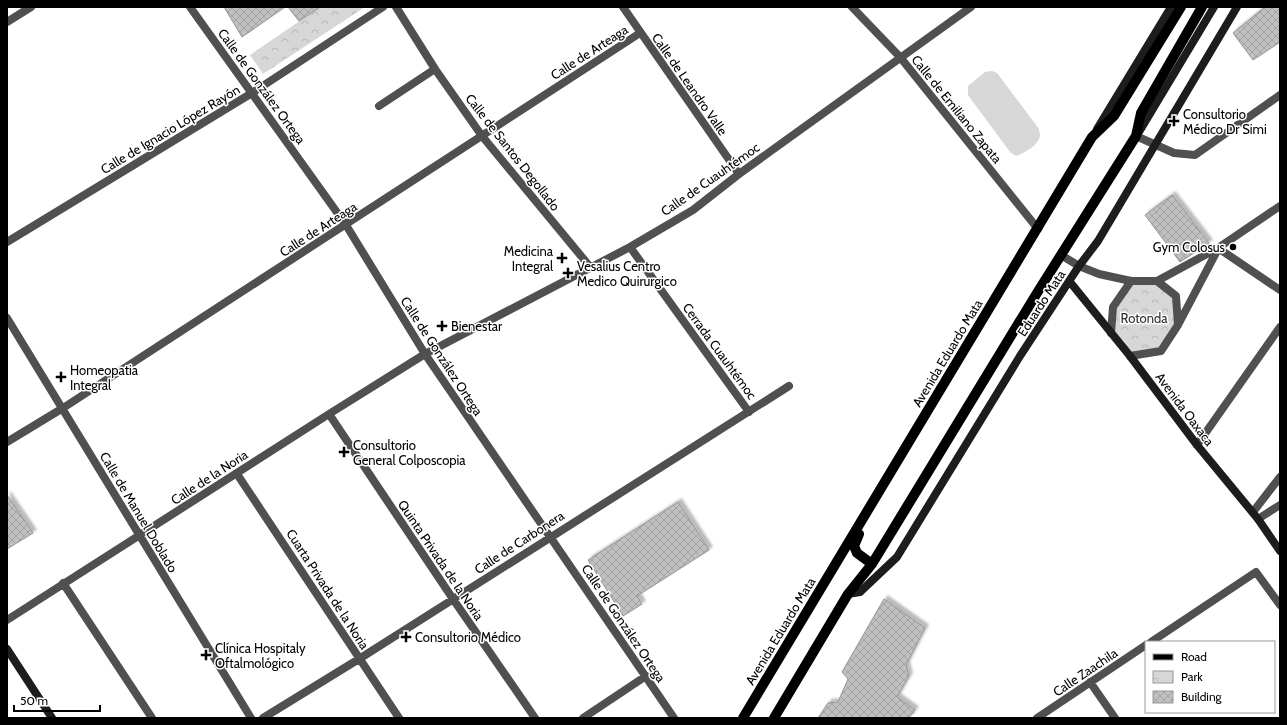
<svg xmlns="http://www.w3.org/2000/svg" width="1287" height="725" font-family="Cabin,sans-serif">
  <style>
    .park { fill: url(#park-crowns) }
    .pitch { fill: #d7d7d7 }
    .building { fill: url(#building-cross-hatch); stroke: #949494; filter: url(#shadow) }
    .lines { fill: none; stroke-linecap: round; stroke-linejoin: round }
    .street { stroke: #505050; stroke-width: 8 }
    .secondary { stroke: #1d1d1d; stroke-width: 8 }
    .primary { stroke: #000; stroke-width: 10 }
    .poi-dot { fill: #000; stroke: #fff; stroke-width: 1.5 }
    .labels { text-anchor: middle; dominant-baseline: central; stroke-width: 3; stroke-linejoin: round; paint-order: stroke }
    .street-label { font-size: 13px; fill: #000; stroke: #fff }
    .poi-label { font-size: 13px; fill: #000; stroke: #fff; text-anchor: start }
    .park-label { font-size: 13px; fill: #2e2e2e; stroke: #fff }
  </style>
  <defs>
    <pattern id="park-crowns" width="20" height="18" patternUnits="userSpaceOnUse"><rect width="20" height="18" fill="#d7d7d7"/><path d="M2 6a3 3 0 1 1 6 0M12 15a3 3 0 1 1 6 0" fill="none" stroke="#b7b7b7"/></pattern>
    <pattern id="building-cross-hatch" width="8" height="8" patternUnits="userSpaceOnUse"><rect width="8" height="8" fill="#c0c0c0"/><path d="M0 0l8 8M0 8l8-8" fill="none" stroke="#a3a3a3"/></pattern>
    <filter id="shadow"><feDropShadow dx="3.5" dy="-3.5" stdDeviation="1" flood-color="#0004"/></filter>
  </defs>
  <rect width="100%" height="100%" fill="#fff"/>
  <path class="park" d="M320,7H365L263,74L250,55Z
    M1156,283L1174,297L1177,324L1160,350L1129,355L1113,332L1114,307L1133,284Z"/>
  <path class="pitch" d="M992,71L997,73L1039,129C1039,131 1040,134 1040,136C1038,146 1024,153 1016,156L1010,152L968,95V86L985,72Z"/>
  <path class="building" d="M224,7H285L242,37Z
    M288,7H320L299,21Z
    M1265,7H1280V42L1253,60L1233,33Z
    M1172,195L1209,243L1180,262L1145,215Z
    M7,495L33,533L7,549Z
    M678,502L709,550L637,596L642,604L623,616L588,560Z
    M884,599L925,628L906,665L909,676L897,697L915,710L909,718H818L828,703L838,702L848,679L842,672Z"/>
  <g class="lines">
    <path class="street" d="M190,7L346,225L425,354L674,718
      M396,7L435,69L482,136L591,268
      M623,7L739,174
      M852,7L900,57L1038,229
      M7,22L31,7
      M379,106L435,69
      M1136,136L1174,153L1195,155L1280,95
      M7,242L252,93L383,7
      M630,247L749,412
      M1218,248L1280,290
      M1061,255L1079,266L1099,274L1131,281H1157L1218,248L1280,206
      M7,318L251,718
      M1178,325L1218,249
      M1111,333L1113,307L1131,281
      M1130,356L1161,351L1178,325L1176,296L1157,281
      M329,414L453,599L535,718
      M7,442L63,408L640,33
      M1197,445L1280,327
      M237,474L399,718
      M1253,512L1280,477
      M1258,519L1280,505
      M63,583L152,718
      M7,620L329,414L425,354L630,247L693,210L739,174L971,7
      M1151,642L1256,572L1280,605
      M1090,682L1115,718
      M263,718L359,659L789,386
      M583,718L646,676
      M1037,718L1146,645"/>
    <path class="secondary" d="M1097,129L1171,7
      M1139,132L1214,7
      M1070,282L1130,356L1197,445L1258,519L1280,551
      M848,594L860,592L897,557L1020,356L1079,266L1098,241L1237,7
      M7,649L52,718"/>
    <path class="primary" d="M859,534L854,546L857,553L872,564
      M743,718L1092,137L1114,116L1181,7
      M774,718L848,594L872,564L1037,293L1136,136L1141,113L1202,7"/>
  </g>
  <g class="poi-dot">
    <path d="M1172 115h4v4h4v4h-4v4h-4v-4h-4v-4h4z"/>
    <circle cx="1233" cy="247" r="4"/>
    <path d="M560 252h4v4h4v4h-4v4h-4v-4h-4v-4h4z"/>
    <path d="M566 267h4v4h4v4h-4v4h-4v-4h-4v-4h4z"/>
    <path d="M440 320h4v4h4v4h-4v4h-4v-4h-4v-4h4z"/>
    <path d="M59 371h4v4h4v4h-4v4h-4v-4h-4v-4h4z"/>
    <path d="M342 446h4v4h4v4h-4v4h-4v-4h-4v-4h4z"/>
    <path d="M404 631h4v4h4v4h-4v4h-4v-4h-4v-4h4z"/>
    <path d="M204 649h4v4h4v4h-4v4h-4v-4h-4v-4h4z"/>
  </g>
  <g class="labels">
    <g class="street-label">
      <text transform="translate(589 52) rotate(-33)">Calle de Arteaga</text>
      <text transform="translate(690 84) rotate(55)">Calle de Leandro Valle</text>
      <text transform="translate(262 86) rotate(54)">Calle de González Ortega</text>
      <text transform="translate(957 109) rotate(51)">Calle de Emiliano Zapata</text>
      <text transform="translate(170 129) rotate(-31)">Calle de Ignacio López Rayón</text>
      <text transform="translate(513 152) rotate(52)">Calle de Santos Degollado</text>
      <text transform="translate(710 179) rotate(-35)">Calle de Cuauhtémoc</text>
      <text transform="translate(318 229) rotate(-33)">Calle de Arteaga</text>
      <text transform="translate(1041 303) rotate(-57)">Eduardo Mata</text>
      <text transform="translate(720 351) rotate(54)">Cerrada Cuauhtémoc</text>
      <text transform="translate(947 353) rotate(-59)">Avenida Eduardo Mata</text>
      <text transform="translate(442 356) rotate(57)">Calle de González Ortega</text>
      <text transform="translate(1185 409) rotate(53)">Avenida Oaxaca</text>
      <text transform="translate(209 477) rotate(-33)">Calle de la Noria</text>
      <text transform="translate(139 512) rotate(59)">Calle de Manuel Doblado</text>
      <text transform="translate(519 542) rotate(-33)">Calle de Carbonera</text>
      <text transform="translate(441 560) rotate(56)">Quinta Privada de la Noria</text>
      <text transform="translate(328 589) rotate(57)">Cuarta Privada de la Noria</text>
      <text transform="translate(624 623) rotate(56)">Calle de González Ortega</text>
      <text transform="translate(780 631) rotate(-59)">Avenida Eduardo Mata</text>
      <text transform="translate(1085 672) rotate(-34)">Calle Zaachila</text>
    </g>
    <g class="poi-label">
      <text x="1183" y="114">Consultorio<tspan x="1183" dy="15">Médico Dr Simi</tspan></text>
      <text x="1225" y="247" text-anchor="end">Gym Colosus</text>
      <text x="553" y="251" text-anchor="end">Medicina<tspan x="553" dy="15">Integral</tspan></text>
      <text x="577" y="266">Vesalius Centro<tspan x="577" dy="15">Medico Quirurgico</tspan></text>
      <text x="451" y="326">Bienestar</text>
      <text x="70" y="370">Homeopatia<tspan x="70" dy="15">Integral</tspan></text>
      <text x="353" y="445">Consultorio<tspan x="353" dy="15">General Colposcopia</tspan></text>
      <text x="415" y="637">Consultorio Médico</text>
      <text x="215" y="648">Clínica Hospitaly<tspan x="215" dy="15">Oftalmológico</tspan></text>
    </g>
    <g class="park-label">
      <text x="1144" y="318">Rotonda</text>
    </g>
  </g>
  <rect width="1287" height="725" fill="none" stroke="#000000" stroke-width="16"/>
  <rect x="1145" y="641" width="130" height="72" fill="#ffffff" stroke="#999999"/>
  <rect x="1153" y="654" width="20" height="6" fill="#000000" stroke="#999999"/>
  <text x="1181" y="661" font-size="12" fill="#000000">Road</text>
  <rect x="1153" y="671" width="20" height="12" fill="url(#park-crowns)" stroke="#999999"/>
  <text x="1181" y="681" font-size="12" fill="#000000">Park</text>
  <rect x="1153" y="691" width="20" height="12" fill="url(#building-cross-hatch)" stroke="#999999"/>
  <text x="1181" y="701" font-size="12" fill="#000000">Building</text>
  <path d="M14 705v6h86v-6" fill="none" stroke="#000000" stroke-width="2"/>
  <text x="20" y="705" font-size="12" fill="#000000" stroke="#ffffff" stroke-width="3" paint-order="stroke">50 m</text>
</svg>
